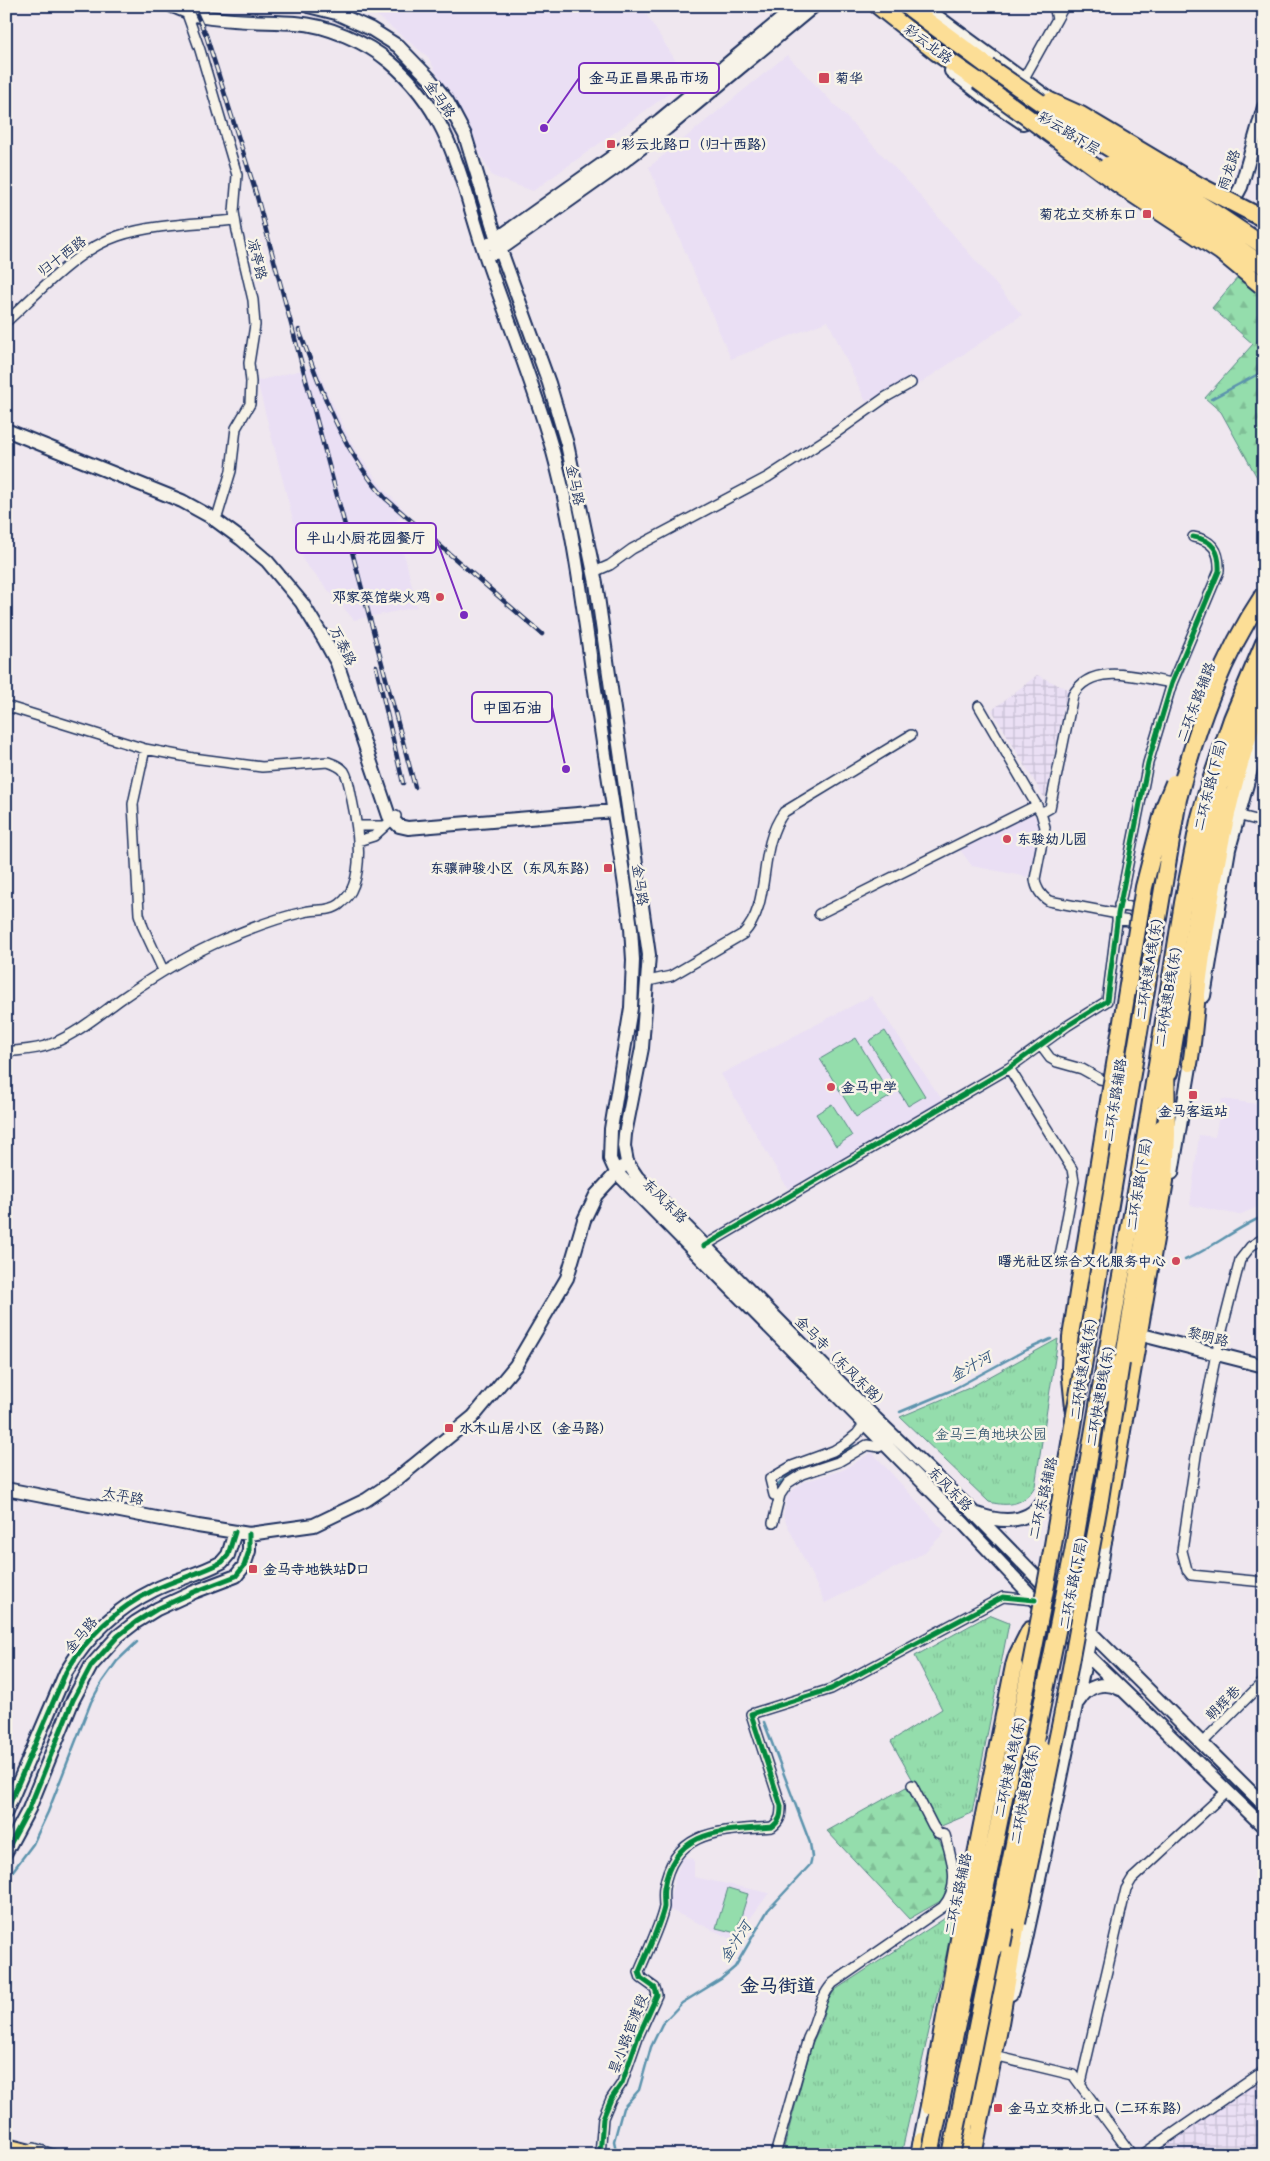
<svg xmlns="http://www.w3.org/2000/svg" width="1270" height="2161" font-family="Pangolin,'LXGW WenKai TC',sans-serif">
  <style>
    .built { fill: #eadff4 }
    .industrial { fill: url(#industrial-grid) }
    .forest { fill: url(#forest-firs); stroke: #588685 }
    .park { fill: url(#park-tufts); stroke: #588685 }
    .pitch { fill: #94ddac; stroke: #588685 }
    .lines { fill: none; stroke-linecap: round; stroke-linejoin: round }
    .stream { stroke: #5b93ad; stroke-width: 2.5 }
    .street-casing { stroke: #1b2f5e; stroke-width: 12 }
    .secondary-casing { stroke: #1b2f5e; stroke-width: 16 }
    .primary-casing { stroke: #1b2f5e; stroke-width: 18 }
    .highway-casing { stroke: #1b2f5e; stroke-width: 20 }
    .street { stroke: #f7f3e8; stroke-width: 9 }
    .secondary { stroke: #f7f3e8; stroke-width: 12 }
    .primary { stroke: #fcde96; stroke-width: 14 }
    .highway { stroke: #fcde96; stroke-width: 16 }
    .rail-casing { stroke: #1b2f5e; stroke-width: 4.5 }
    .rail { stroke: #f7f3e8; stroke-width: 2.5; stroke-dasharray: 8; stroke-linecap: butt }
    .primary-bridge-casing { stroke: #1b2f5e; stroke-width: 18; stroke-linecap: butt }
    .highway-bridge-casing { stroke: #1b2f5e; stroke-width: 20; stroke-linecap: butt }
    .primary-bridge { stroke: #fcde96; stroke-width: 14 }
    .highway-bridge { stroke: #fcde96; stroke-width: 16 }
    .cycleway-casing { stroke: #f7f3e8; stroke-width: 8 }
    .cycleway { stroke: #00873e; stroke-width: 5 }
    .poi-dot { fill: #d1495b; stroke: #f7f3e8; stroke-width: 2 }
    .labels { text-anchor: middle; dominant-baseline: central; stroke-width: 5; stroke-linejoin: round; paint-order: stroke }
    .street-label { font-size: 14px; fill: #1b2f5e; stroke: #f7f3e8 }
    .poi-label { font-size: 14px; font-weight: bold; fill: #1b2f5e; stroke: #f7f3e8; text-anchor: start }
    .park-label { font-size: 14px; fill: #395a72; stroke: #f7f3e8 }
    .water-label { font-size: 15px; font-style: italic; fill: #36587f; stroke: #f7f3e8 }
    .district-label { font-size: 19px; font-weight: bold; fill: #1b2f5e; stroke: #f7f3e8 }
    .leader { fill: none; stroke: #7b2cbf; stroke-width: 2 }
    .callout-dot { fill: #7b2cbf; stroke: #f7f3e8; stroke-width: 2 }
    .callout { fill: #f7f3e8; stroke: #7b2cbf; stroke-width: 2 }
    .callout-label { font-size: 15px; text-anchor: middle; font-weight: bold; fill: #1b2f5e }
  </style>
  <defs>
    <pattern id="industrial-grid" width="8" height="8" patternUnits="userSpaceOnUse" patternTransform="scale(1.25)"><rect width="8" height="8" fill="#eadff4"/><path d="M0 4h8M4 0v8" fill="none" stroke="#c8c0d4"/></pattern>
    <pattern id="forest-firs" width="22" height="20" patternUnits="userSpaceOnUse" patternTransform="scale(1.25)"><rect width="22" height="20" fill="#94ddac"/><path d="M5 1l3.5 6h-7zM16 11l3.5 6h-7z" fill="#7fbe96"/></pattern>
    <pattern id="park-tufts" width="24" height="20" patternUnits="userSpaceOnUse" patternTransform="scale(1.25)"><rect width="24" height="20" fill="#94ddac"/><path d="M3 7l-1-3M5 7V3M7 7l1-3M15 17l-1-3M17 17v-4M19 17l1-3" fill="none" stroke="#7fbe96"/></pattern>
  </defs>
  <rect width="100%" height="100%" fill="#efe7ef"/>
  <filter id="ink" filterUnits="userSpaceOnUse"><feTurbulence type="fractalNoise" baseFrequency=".02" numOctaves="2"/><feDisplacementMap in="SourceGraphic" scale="10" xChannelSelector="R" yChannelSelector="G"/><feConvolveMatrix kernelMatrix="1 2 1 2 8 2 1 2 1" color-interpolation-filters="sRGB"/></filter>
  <g filter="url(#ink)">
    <path class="built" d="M365,6H641L688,80L533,191L492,176L428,57Z
      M787,55L911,185L1022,315L916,386L909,379L866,402L828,321L731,359L649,167Z
      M318,366L325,388L354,448L382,487L405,511L386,531L405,557L417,607L354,620L304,562L257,381Z
      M1033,812L1041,830L1028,877L972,866L958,847Z
      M871,996L943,1101L788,1189L721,1074Z
      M1222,1099L1264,1105V1204L1239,1215L1190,1205L1199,1135L1215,1137Z
      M872,1452L945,1532L924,1553L825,1603L783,1516L788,1494L803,1482L843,1470Z
      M682,1857L694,1859V1877L769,1893L734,1940L666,1908Z"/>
    <path class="industrial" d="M1037,675L1069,690L1065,700L1045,799L992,710Z
      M1264,2075V2155H1152Z"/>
    <path class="forest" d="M1249,264L1264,276V490L1221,412L1205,398L1253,344L1212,308Z
      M906,1787C918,1807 942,1839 948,1861C951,1874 949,1887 944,1899L909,1919L827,1831Z"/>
    <path class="park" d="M1058,1339L1035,1486C1025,1505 1008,1507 989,1502L900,1417L969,1388Z
      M989,1615L1009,1623L972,1813L939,1827L891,1741L942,1709L915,1656Z
      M956,1911L901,2155H782L812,2044L822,2022L826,2003L835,1990Z"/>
    <path class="pitch" d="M885,1031L925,1096L908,1106L869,1041Z
      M856,1038L891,1096L856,1117L820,1059Z
      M832,1104L852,1136L836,1146L816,1114Z
      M728,1888L748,1894L736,1933L716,1928Z"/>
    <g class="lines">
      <path class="stream" d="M1211,399L1264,371
        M1185,1260C1212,1248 1236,1228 1264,1216
        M900,1412L950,1391L1022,1352L1051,1339
        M833,1455L855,1446
        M776,1487L795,1469
        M6,1880L33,1844L48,1812L91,1702L102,1682L117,1661L137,1642
        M617,2155L614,2141L623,2108L639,2090L651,2047L662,2024L682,2003L721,1979L735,1967L768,1910L810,1865L812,1857L810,1843L764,1722"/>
      <g class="street-casing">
        <path id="street" d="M186,11L200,50L237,175L234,212L237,231L253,300L255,325L249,363L251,382L250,404L236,428L231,471L218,514
          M1057,19L1064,6
          M1023,80L1057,19L1054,6
          M6,322C38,293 76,250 118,236C154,224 197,224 235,220
          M594,572L610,565L632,549L768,477L834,434L886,397L911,383
          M6,706L145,749L193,758L262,767L328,762C334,764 340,766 344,771C349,779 350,791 352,800C358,828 367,884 340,904C331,912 315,909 304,912C276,918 251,928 225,939C187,955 154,976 121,999C99,1015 76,1034 51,1044C37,1050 21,1050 6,1052
          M979,706L1041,813L1045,827L1035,879C1036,888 1041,896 1049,901L1118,914
          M145,749L133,804L139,914L143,927L163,970
          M1041,813L1050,808L1073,695C1092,661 1141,678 1172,683
          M1237,815L1264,822
          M357,826H385
          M358,841L374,836L396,816
          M1119,905L1160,913
          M819,914L1037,805
          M1117,919L1129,921L1157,931
          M648,981L671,976L743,934C773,903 756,850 784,812L911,735
          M1041,1046L1050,1058L1057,1062L1082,1069L1100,1079L1132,1085
          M1009,1068L1072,1169L1074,1181L1060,1256
          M1264,1238L1251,1246L1240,1260L1216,1354L1197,1449L1182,1551L1187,1570L1191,1575L1264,1582
          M704,1246L1009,1068L1067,1026L1107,1001L1118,914L1148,763L1172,683L1219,571C1220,551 1213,540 1193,537
          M780,1495H774L770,1479L792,1466L833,1451L846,1443L857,1434L865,1423
          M773,1523L780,1495L788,1483L802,1474L838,1462L867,1445L879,1447L884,1444
          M1201,1744L1264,1681
          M994,2056L1073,2075L1132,2155
          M1081,2083L1126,1889L1132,1879L1227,1791
          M34,2148L55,2155
          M600,2155L603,2118L611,2099L622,2083L638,2037L657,1995L655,1988L641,1978L639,1972C646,1955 661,1923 664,1907C664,1901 663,1894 664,1888C674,1828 723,1831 772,1827C780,1821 781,1816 781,1806L751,1714L831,1689L1003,1597L1035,1600
          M775,2155L808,2038C818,2019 818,1999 833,1983L943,1907C961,1886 952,1860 945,1835L938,1833L933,1826L912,1785
          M1142,2155L1264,2071"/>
      </g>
      <g class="secondary-casing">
        <path id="secondary" d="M172,6C181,9 190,14 199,16C231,22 264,21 296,23C327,25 366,42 390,62C453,115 460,181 485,254C507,319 533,382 552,448C574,527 583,609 595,690C607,770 620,848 631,928L633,960L631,1008L611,1129L610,1159L616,1172L965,1525L1086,1654L1264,1827
          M308,6L336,13L371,29L398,46L429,78L447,101L465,135L497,240L549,383L567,444L596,583L649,955L642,1048L625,1134L624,1146L627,1162L637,1177L876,1419L974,1513L1091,1633L1264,1805
          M923,6L1058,105
          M951,71L983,96L1023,123
          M1220,226L1241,187L1264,107
          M491,243L608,160L660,120L797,6
          M495,253L615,168L667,128L814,6
          M6,430L182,501L211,517L241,539L267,561L302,603L324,639L337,663L389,816L399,826L408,828L614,811
          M1204,996L1229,849L1264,723
          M1172,1173L1192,1055
          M1146,1336L1264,1366
          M6,1489L198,1526L249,1534L314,1525L366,1500L397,1479L473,1417L516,1365L567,1278L584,1220L596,1195L622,1167
          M977,1514C1021,1530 1041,1514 1061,1474
          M1078,1702C1088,1685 1104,1681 1120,1689
          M6,1812L66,1672C87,1637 117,1608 154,1590C176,1579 200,1574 222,1562L228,1555L235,1532
          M6,1852L29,1809L73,1700L91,1666L118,1636L136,1622L157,1609L194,1592L236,1576L244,1566L249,1551V1534
          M1011,1994L1022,1957L1060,1783L1091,1633L1106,1534
          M918,2150L929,2096"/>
      </g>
      <g class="primary-casing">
        <path id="primary" d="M1190,1064C1195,1036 1196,1006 1200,977C1213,882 1228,786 1264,696
          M1170,1073L1199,895L1220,787L1237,733L1264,666
          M1122,1363L1161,1127
          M969,2119L1003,1945
          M974,2155L1000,2029L1018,1923"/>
      </g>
      <g class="highway-casing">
        <path id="highway" d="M878,6L936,52L978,81
          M907,6L989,67
          M1103,1376L1140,1170L1183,903L1199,821L1207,792L1232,719L1264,643
          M1074,1408L1070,1368L1071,1337L1090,1217
          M1103,1541L1165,1181L1167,1134L1166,1059
          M1014,1666L1017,1656L1030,1630
          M6,2147L38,2155
          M920,2155L922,2141
          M961,2155L967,2107"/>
      </g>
      <use href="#street" class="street"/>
      <use href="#secondary" class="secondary"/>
      <use href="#primary" class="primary"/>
      <use href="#highway" class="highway"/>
      <g class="rail-casing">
        <path id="rail" d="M193,6L206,35L256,193L415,787
          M299,330C323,393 340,447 385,498L542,634
          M376,666L403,783"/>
      </g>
      <use href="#rail" class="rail"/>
      <g class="primary-bridge-casing">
        <path id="primary-bridge" d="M1105,1394L1110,1361
          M1018,1923L1062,1712L1101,1499L1122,1363
          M1003,1945L1042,1748"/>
      </g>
      <g class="highway-bridge-casing">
        <path id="highway-bridge" d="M989,67L1080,130L1213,212L1264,246
          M978,81L1122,187L1221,252L1261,285
          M1050,101L1081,115L1200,186L1264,219
          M1108,165L1198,220L1264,266
          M1090,1217L1144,887L1165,805L1174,783
          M929,2106L960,1934L1014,1666
          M930,2155C970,1957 1014,1761 1050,1563L1178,799C1197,726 1222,657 1264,594
          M951,2155L1073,1552L1102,1382"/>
      </g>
      <use href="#primary-bridge" class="primary-bridge"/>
      <use href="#highway-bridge" class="highway-bridge"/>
      <g class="cycleway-casing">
        <path id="cycleway" d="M704,1246L1009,1068L1067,1026L1107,1001L1118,914L1148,763L1172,683L1219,571C1220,551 1213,540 1193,537
          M6,1812L66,1672C87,1637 117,1608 154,1590C176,1579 200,1574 222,1562L228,1555L235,1532
          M6,1852L29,1809L73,1700L91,1666L118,1636L136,1622L157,1609L194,1592L236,1576L244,1566L249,1551V1534
          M600,2155L603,2118L611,2099L622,2083L638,2037L657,1995L655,1988L641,1978L639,1972C646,1955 661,1923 664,1907C664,1901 663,1894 664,1888C674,1828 723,1831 772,1827C780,1821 781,1816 781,1806L751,1714L831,1689L1003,1597L1035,1600"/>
      </g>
      <use href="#cycleway" class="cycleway"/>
    </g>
  </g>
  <g class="poi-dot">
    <rect x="818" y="72" width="12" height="12" rx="2.5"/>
    <rect x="606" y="139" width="10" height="10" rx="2.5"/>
    <rect x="1142" y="209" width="10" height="10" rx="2.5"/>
    <circle cx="440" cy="597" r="5"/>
    <circle cx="1007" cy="839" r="5"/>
    <rect x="603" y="863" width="10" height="10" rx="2.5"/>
    <circle cx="831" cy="1087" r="5"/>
    <rect x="1188" y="1090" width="10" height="10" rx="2.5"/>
    <circle cx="1176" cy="1261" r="5"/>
    <rect x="444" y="1423" width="10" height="10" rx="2.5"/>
    <rect x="248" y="1564" width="10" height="10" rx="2.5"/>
    <rect x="993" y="2103" width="10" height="10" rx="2.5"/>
  </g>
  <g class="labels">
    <g class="street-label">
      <text transform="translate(928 44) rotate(37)">彩云北路</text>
      <text transform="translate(440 99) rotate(55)">金马路</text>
      <text transform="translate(1069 133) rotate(31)">彩云路下层</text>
      <text transform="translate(1229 170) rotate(-71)">雨龙路</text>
      <text transform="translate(62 256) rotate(-37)">归十西路</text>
      <text transform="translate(257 259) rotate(76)">凉亭路</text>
      <text transform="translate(575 485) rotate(78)">金马路</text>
      <text transform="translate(343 646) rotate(64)">万泰路</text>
      <text transform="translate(1196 702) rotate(-69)">二环东路辅路</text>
      <text transform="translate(1210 785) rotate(-76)">二环东路(下层)</text>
      <text transform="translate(640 885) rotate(82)">金马路</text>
      <text transform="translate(1149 969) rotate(-81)">二环快速A线(东)</text>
      <text transform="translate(1168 997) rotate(-81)">二环快速B线(东)</text>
      <text transform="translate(1115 1100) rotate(-81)">二环东路辅路</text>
      <text transform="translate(1139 1184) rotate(-81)">二环东路(下层)</text>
      <text transform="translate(665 1201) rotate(45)">东风东路</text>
      <text transform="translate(1208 1337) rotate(14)">黎明路</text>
      <text transform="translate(842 1363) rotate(45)">金马寺（东风东路）</text>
      <text transform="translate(1083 1369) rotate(-81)">二环快速A线(东)</text>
      <text transform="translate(1100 1396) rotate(-80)">二环快速B线(东)</text>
      <text transform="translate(950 1489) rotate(45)">东风东路</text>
      <text transform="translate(123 1496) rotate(11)">太平路</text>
      <text transform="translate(1043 1498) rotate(-77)">二环东路辅路</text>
      <text transform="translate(1073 1583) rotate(-79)">二环东路(下层)</text>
      <text transform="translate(81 1635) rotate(-50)">金马路</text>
      <text transform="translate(1223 1703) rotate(-45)">朝辉巷</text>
      <text transform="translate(1010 1767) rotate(-78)">二环快速A线(东)</text>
      <text transform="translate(1025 1794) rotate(-79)">二环快速B线(东)</text>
      <text transform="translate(958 1894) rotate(-78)">二环东路辅路</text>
      <text transform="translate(628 2034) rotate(-69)">昙小路官渡段</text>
    </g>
    <g class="poi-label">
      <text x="835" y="78">菊华</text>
      <text x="621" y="144">彩云北路口（归十西路）</text>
      <text x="1137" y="214" text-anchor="end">菊花立交桥东口</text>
      <text x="430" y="597" text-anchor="end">邓家菜馆柴火鸡</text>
      <text x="1017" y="839">东骏幼儿园</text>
      <text x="598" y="868" text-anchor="end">东骧神骏小区（东风东路）</text>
      <text x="841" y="1087">金马中学</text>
      <text x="1193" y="1111" text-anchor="middle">金马客运站</text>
      <text x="1166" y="1261" text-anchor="end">曙光社区综合文化服务中心</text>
      <text x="459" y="1428">水木山居小区（金马路）</text>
      <text x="263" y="1569">金马寺地铁站D口</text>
      <text x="1008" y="2108">金马立交桥北口（二环东路）</text>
    </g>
    <g class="park-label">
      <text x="991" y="1434">金马三角地块公园</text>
    </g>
    <g class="water-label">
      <text transform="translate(971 1367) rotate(-29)">金汁河</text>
      <text transform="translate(736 1942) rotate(-57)">金汁河</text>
    </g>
    <g class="district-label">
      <text x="778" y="1986">金马街道</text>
    </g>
  </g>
  <path class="leader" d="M544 128L579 78M464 615L436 538M566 769L552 707"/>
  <g class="callout-dot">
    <circle cx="544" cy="128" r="5"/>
    <circle cx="464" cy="615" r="5"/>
    <circle cx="566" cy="769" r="5"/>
  </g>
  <g class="callout">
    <rect x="579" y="63" width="140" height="30" rx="5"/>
    <rect x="296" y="523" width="140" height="30" rx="5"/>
    <rect x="472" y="692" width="80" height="30" rx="5"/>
  </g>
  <g class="callout-label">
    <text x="649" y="83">金马正昌果品市场</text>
    <text x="366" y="543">半山小厨花园餐厅</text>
    <text x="512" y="713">中国石油</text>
  </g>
  <rect width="1270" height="2161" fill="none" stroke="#f7f3e8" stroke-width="25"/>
  <rect x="12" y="12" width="1245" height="2136" fill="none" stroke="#1b2f5e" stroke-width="2" filter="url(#ink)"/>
</svg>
